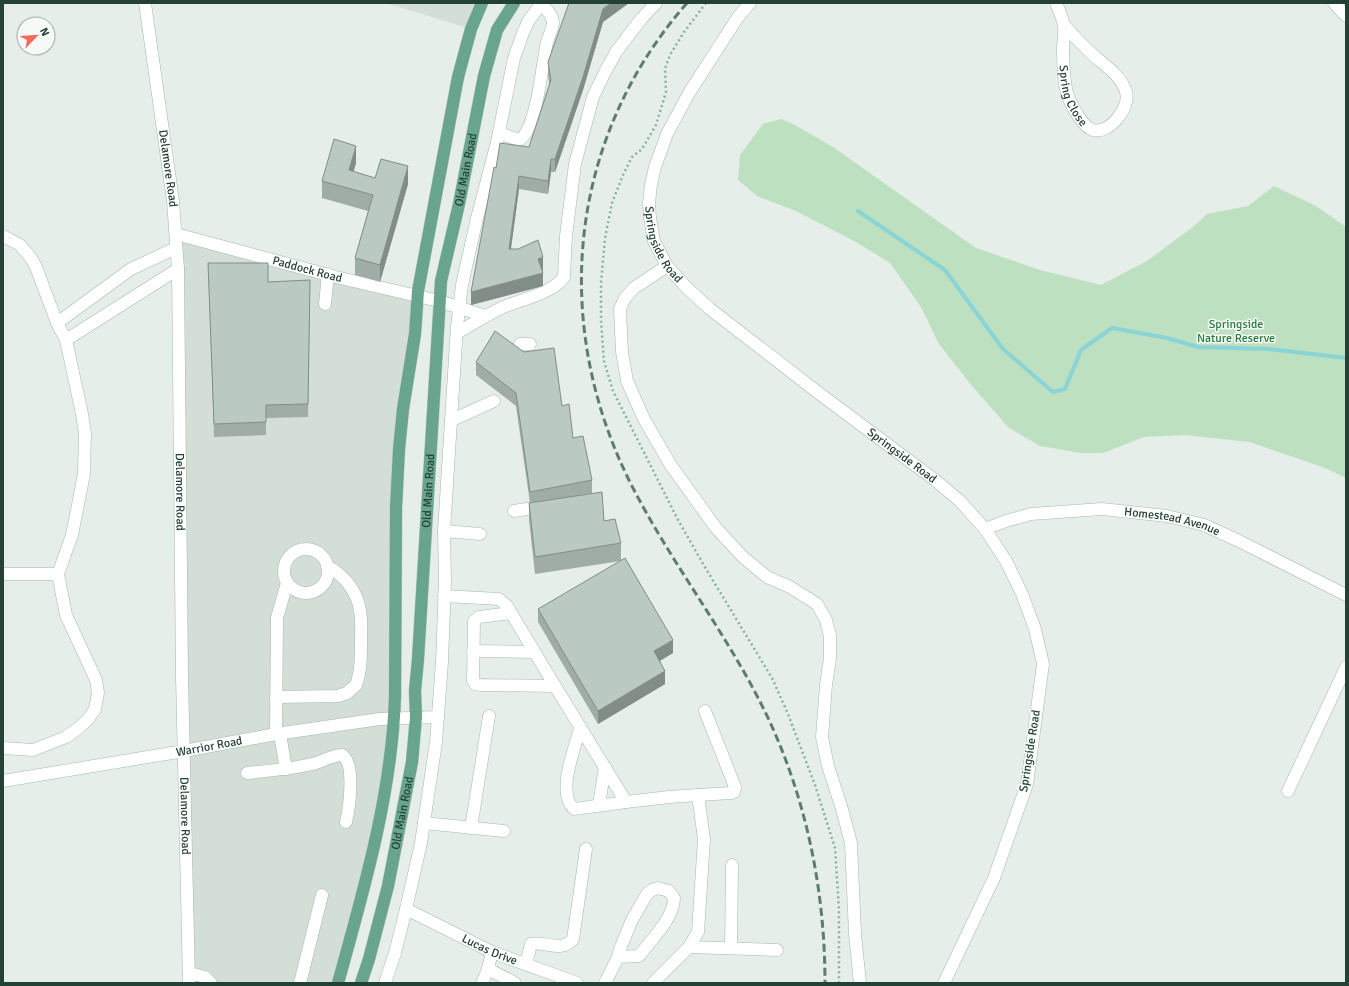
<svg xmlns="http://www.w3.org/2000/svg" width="1349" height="986" font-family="Signika,sans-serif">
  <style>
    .built { fill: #d3ded7 }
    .green { fill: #bde0c1 }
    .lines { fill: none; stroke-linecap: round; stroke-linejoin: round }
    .stream { stroke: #8bd4d5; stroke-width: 4 }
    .minor-casing { stroke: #a7b7ae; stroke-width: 13 }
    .major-casing { stroke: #c1cac6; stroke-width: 13 }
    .path { stroke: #84b39d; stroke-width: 2.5; stroke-dasharray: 2 3; stroke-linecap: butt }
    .minor { stroke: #fff; stroke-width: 12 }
    .major { stroke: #68a58c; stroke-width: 12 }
    .rail { stroke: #5e7c6f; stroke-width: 3; stroke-dasharray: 8 4; stroke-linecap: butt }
    .wall { fill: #a0ada6 }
    .shaded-wall { fill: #828d87 }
    .building { fill: #bac9c1; stroke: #828d87 }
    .labels { text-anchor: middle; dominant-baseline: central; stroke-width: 3; stroke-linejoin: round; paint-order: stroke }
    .street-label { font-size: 12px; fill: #234134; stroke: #f6faf7 }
    .park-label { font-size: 12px; fill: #2b7a3e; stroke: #f6faf7 }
  </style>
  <rect width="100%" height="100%" fill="#e5eee8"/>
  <path class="built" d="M386,3H482L471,29Z
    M176,234L417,296L403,409L390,751L338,983H189Z"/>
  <path class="green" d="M781,119L793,124L833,147L976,248L1040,270L1101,285L1147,261L1193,227L1207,214L1248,206L1274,186L1316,206L1346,227V478L1325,468L1250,442L1185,435L1144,437L1103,453H1081L1040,446L1009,428L972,386L939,344L921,307L890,263L856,242L796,211L757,196L738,180L740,155L763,124Z"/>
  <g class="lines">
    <path class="stream" d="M858,211L945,270L1003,349L1053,392L1065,389L1081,350L1112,328L1167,338L1198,347L1269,349L1346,358"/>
    <g class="minor-casing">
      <g id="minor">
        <path id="s1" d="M145,3L173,201L178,269L182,677L189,983"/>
        <path id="s2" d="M750,3L738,17L689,93L667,134L655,167L651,185L649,203L650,218L654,241L667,266L687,288L710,309L820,394L935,480L960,501L976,519L985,529L1006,561L1022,594L1035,629L1043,664L1027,784L994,878L944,983"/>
        <path id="s3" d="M1056,3C1059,10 1063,19 1064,26C1065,33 1063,41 1063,48C1063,60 1064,88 1069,99C1073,108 1083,127 1093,130C1109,135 1131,107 1126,92C1121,75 1104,65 1092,54C1082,45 1073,35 1064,25"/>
        <path d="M1334,3L1346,16"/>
        <path d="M499,133L519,140C537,130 542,63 547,42C549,35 553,28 553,22C552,14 546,9 541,4"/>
        <path id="s4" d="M176,234L336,277L439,301L485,316"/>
        <path d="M3,236L20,245L31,258L36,267L57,323L66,340L82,414L85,433L84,474L72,535L58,574L66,615L96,680L98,693L95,709L89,718L80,727L66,737L33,750L3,748"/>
        <path d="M667,266L634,288L625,298L620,309L622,352L627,381L644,419L670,464L716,528L743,557L767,577L790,587L817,604L826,620L830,636V658L826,685L822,737L828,766L842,809L851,843L855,934L860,983"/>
        <path d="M325,304L328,274"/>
        <path d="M57,323L131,269L176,248"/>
        <path d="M457,333C473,324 489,313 506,306C523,299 553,293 564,277L566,236L575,164L593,97L605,72L616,52L642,18L656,3"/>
        <path d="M66,340L178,269"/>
        <path d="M520,344H530"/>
        <path d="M451,421L461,416L494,401"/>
        <path d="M514,511L545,506"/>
        <path id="s5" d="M985,529L1006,521L1031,514L1102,509L1167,516L1204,525L1239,541L1346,595"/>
        <path d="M444,531L480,534"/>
        <circle cx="306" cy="571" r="22"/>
        <path d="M3,574H58"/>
        <path d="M444,596L499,599L507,606L555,686L626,802L669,797L698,795L704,839L698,932L689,947L653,983"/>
        <path d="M511,613L479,617L474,621L473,681L475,684L480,685L555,686"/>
        <path d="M473,651L534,652"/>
        <path d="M276,697L338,696L347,693L356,685C361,672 361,656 361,642C361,632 362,621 360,611C358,592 343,574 327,566"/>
        <path d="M580,728C575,749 556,792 574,809L626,802"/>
        <path d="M276,734L277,618L287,583"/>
        <path d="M280,734L286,769"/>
        <path d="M247,773C269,771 291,769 312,764C322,762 332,755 342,755C356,763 349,809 346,822"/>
        <path id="s6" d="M3,781L184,751L276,734L380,719L438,717"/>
        <path d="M1288,791L1346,667"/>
        <path d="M698,795L731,793L734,792L735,787L705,711"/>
        <path d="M599,805L605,767"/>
        <path d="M424,823L504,831"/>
        <path d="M471,828L489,716"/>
        <path id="s7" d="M406,909L492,952L577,983"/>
        <path d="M689,947L777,950"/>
        <path d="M731,948L732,865"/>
        <path d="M526,964L531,944C547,941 561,953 573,939L586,849"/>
        <path d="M488,969L515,983"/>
        <path d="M189,973L205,977L211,983"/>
        <path d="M300,983L322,895"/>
        <path d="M385,983L395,953L406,909L421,843L436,742L442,662L445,580L444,531L457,326L462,285L477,218L497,142L514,58L523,33L529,20L542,3"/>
        <path d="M482,983L488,969L492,952"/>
        <path d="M605,983L618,957L620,949L632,920L647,894L652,890L658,888L669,891L674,898C674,918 651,940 639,956L618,957"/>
      </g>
    </g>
    <g class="major-casing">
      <g id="major">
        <path d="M338,983C364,889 392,794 395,696L396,508L399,449L403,409L415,334L418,291L458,77L471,29L482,3"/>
        <path id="s8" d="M361,983L369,959L388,886L412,762L416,717L415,691L418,659L441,281L459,204L484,76L497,30L514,3"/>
      </g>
    </g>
    <path class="path" d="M706,3L684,32L670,55L665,69L666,92L656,125L642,149L632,157L623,175L612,203L605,238L601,283V321L604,361L613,391L677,518L706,569L772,678L788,714L815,785L835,848L839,909V983"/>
    <use href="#minor" class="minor"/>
    <use href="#major" class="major"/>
    <path class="rail" d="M687,3C566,141 550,329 634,490C675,569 731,639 769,720C807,802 825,892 825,983"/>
  </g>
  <path class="wall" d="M569,3H629L603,22L583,90L555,172H551L548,194L519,189L511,249L543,270H542L543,286L471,305L496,168L529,147L549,84L548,75V62Z
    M356,163L353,172L375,178L408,184L380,282L355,275V258L368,211L322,198V181Z
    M208,263L268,282L310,293L308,417L266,418V435L214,437Z
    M476,362L562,406L573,438L592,480V493L580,495L604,521L621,543V561L535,574L529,520V503H530L516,406L476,375Z
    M538,609L673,653L660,661L665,684L598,724L538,622Z"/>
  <path class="shaded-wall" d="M611,3H629L603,22L583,90L555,172V159L603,9Z
    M356,146V163L349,188V170Z
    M551,159V172L548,194V181Z
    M408,166V184L380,282V265Z
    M519,176V189L509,262V249Z
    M543,257V270L538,272V259Z
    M543,273V286L471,305V292Z
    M673,640V653L654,664V651Z
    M665,671V684L598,724V711Z"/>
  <path class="building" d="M569,3H611L603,9L583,77L555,159H551L548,181L519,176L509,249H518L538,240L543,257L538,259L543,273L471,292L494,167L496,168L500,143L529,147L551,80L548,62Z
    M334,139L356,146L349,170L375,178L381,159L408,166L380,265L355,258L373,195L322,181Z
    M208,263H268V282L310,280L308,404L266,405V422L214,424Z
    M495,331L524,352L554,348L562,406L569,404L573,438L583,436L592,480L530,492L516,393L476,362Z
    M602,492L604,521L615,519L621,543L535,557L529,503Z
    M625,558L673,640L654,651L665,671L598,711L538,609Z"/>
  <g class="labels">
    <g class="street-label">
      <text stroke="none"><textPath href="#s3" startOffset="96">Spring Close</textPath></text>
      <text stroke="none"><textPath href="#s1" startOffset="167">Delamore Road</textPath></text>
      <text stroke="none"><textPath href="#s8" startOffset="823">Old Main Road</textPath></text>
      <text stroke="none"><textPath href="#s2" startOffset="272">Springside Road</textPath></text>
      <text stroke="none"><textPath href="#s4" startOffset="136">Paddock Road</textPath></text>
      <text stroke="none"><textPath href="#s2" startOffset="596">Springside Road</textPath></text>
      <text stroke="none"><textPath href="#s8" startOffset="499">Old Main Road</textPath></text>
      <text stroke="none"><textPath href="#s1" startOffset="491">Delamore Road</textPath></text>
      <text stroke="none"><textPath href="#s5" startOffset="191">Homestead Avenue</textPath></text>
      <text stroke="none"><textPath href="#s6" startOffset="209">Warrior Road</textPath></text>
      <text transform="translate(1030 751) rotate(-81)">Springside Road</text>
      <text stroke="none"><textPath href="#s8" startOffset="175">Old Main Road</textPath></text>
      <text stroke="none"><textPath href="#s1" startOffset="815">Delamore Road</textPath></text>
      <text stroke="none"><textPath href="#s7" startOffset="93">Lucas Drive</textPath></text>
    </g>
    <g class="park-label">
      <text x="1236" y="324">Springside<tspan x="1236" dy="14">Nature Reserve</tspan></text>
    </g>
  </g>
  <rect width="1349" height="986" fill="none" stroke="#234134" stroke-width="8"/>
  <g transform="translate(36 36) rotate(65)"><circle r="19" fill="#f6faf7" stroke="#a2b0a9"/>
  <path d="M0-3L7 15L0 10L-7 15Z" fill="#f6695b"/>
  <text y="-6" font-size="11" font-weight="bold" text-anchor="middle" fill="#234134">N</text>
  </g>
</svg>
